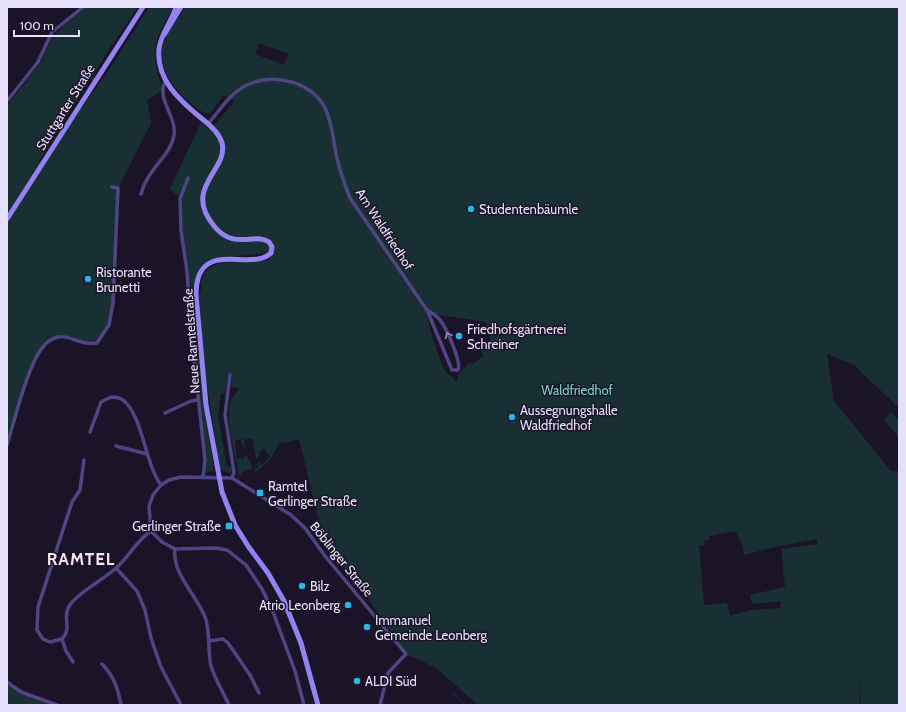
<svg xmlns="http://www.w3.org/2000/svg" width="906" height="712" font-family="Cabin,sans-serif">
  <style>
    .green { fill: #183033; fill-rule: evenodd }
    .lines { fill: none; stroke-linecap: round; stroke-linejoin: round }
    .stream { stroke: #142148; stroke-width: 1.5 }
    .minor { stroke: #4f4583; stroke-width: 3.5 }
    .secondary { stroke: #9383f0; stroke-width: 5 }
    .oneway { stroke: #938bb9 }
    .poi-dot { fill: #23b9e4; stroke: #1b1429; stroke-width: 1.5 }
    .labels { text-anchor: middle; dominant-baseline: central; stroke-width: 3; stroke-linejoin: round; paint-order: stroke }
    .street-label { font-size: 13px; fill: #e7e0fb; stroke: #1b1429 }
    .poi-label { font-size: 13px; fill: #e7e0fb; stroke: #1b1429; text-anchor: start }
    .park-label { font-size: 13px; fill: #74d4c8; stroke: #1b1429 }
    .district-label { font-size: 17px; font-weight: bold; letter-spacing: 1px; fill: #fbe2ef; stroke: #1b1429 }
  </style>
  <rect width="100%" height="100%" fill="#1b1429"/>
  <path class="green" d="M85,7H138L110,48L40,159L38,158L40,162L7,214V106L41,62L50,41L65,24Z
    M149,7H173C171,13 167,18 164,23C152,45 153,68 164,89L145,102L148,104L151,123L118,188L113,303L109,325L97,343L88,345L62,336L48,342L34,363L7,445V224L60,138L107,73Z
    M185,7H899V408L854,365L827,354L834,401L891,471H899V705H860L861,678L859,705H478L436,668L406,654L370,601L330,550L328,551L312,527L320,525L299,439L282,443L280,441C274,454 269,464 255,472L254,469L258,468L257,464L259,462L262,465L270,457L264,448L258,453L260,456L256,459L252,438L244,440L245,448H244L241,439L235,441L237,459L244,458L246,455L248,460H250L252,468L241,473L242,476H239C236,458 224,417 231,401C233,395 237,394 239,388L231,386L232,375H228L225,393L221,394L218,416L227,467H231L232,471L230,473L223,471L220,468L204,367L199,296L202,285L200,284C209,250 246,268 271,259L265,253L213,259L200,267L195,279L198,350L214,471L205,473L206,459L193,338L188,263L182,230L181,199L170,189L201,122L210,130L235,101L223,95L210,114C199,113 191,103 183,96C166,80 155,58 167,35C172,25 180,18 185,7ZM259,43L289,54L284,65L255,54ZM426,313L486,322L491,341L480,347L483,356L473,364L469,363L458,375L457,382C454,379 452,377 448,374C440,366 429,325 426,313ZM735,531L742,544L744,555L779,546L817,539V544L781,549L785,587L750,595L752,604L780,601L781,608L751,610L730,616L727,603L704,605L699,546L704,545V541L709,540V536Z
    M891,412L899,420V437L884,420Z
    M7,681L12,687L57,705H7Z"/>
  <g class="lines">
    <path class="stream" d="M452,692L465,705"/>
    <path class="minor" d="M7,101L38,62L52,32L83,7
      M208,124C220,110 230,93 247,85C274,72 313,82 326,110C333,126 333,141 337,158C340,172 345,185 350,198L427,310L452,370H458C462,363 446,327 440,320C436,315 432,313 427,310
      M188,178L180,199L181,231L187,271L191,331L205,460L203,477
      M141,194C147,169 171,156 174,135C177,116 155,98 166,81
      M230,375L225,415L234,472L232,478
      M165,413L191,401L198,400
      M90,432L101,402L111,397C115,397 120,398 123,400C143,416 145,464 161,485
      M7,445C14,422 28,364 43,347C46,342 53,338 58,337C69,334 80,346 97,343L109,325L113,303L118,188L112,187
      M116,446L147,454
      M84,460L80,490L72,502L38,607L37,630L43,639L50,642L62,639C72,629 63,619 68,608C74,595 104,579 115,569C129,557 136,541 151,531
      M175,549C172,574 196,594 205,617C211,633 207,650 211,666C215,679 223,692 229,705
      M116,568L137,591L145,610L151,638L161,667L181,705
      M62,639L66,651L73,662
      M209,641L223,639L228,643L250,675L259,693
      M102,664C114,676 118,689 121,705
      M7,682L21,692L57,705
      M304,705L295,671L273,612L262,589L246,565L227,550L216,548L175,549L162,542L151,531L149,506L153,495L161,485L169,480L181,477L232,478L291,515L305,528L325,556L406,654L388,673L380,705"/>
    <path class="secondary" d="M176,7C172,22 161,32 159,49C156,79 179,100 201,118C209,124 219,132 222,143C229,170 182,187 214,226C234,251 255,232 269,242L272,247L271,253C251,273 196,236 196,295L206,405L222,492L235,525L248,546L268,573L284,601L301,643L318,705
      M164,35L181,7
      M7,219L143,7"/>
  </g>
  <defs><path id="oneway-chevron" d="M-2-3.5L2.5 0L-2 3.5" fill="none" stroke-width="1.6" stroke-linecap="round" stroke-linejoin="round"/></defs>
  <use class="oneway" href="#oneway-chevron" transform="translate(448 335) rotate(-114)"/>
  <g class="poi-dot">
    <circle cx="471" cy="209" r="4"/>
    <circle cx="88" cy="279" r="4"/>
    <circle cx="459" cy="336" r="4"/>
    <circle cx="512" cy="417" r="4"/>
    <rect x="256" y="489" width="8" height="8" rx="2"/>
    <rect x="225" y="522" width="8" height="8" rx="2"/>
    <circle cx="302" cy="586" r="4"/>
    <circle cx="348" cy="605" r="4"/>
    <circle cx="367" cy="627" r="4"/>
    <circle cx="357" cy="681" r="4"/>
  </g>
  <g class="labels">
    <g class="street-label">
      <text transform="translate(65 107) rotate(-58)">Stuttgarter Straße</text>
      <text transform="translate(385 229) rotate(57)">Am Waldfriedhof</text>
      <text transform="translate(191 341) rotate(-94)">Neue Ramtelstraße</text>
      <text transform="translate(342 559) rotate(51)">Böblinger Straße</text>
    </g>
    <g class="poi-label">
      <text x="479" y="209">Studentenbäumle</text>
      <text x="96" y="272">Ristorante<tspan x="96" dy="15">Brunetti</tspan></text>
      <text x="467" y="329">Friedhofsgärtnerei<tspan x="467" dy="15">Schreiner</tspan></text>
      <text x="520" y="410">Aussegnungshalle<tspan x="520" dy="15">Waldfriedhof</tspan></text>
      <text x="268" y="486">Ramtel<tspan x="268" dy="15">Gerlinger Straße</tspan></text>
      <text x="221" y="526" text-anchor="end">Gerlinger Straße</text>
      <text x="310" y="586">Bilz</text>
      <text x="340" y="605" text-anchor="end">Atrio Leonberg</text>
      <text x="375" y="620">Immanuel<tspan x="375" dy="15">Gemeinde Leonberg</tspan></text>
      <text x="365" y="681">ALDI Süd</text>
    </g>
    <g class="park-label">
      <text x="577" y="390">Waldfriedhof</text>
    </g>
    <g class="district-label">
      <text x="81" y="559">RAMTEL</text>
    </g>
  </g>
  <rect width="906" height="712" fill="none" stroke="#e7e0fb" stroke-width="16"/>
  <path d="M14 30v6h65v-6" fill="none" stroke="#e7e0fb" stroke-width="2"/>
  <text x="20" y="30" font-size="12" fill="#e7e0fb" stroke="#1b1429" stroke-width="3" paint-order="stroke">100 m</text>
</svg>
